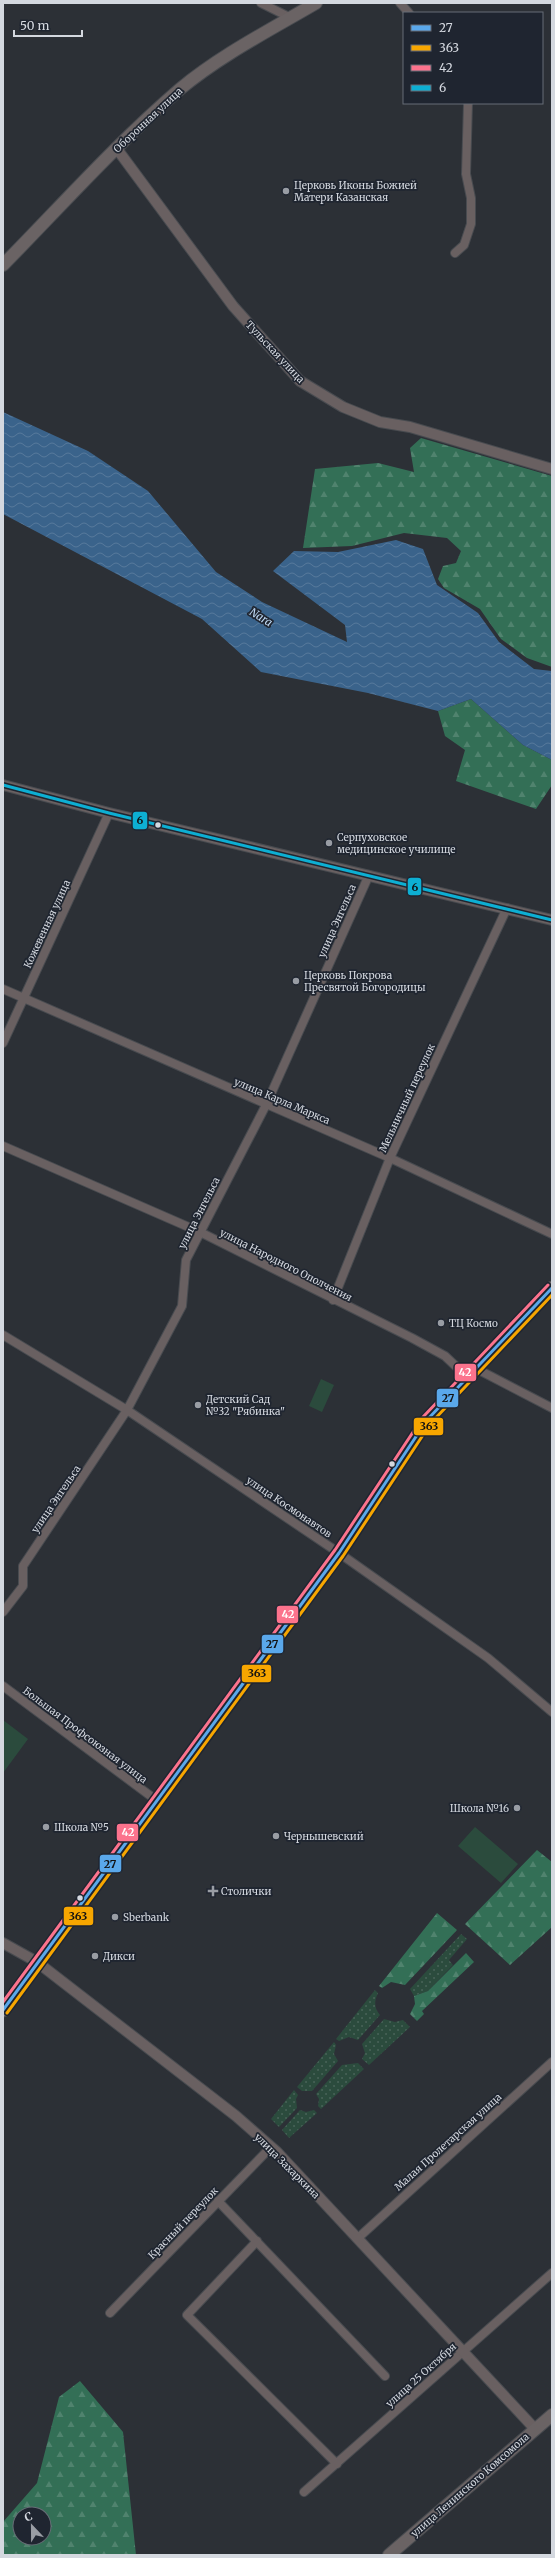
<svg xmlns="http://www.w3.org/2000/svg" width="555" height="2558" font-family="Merriweather,serif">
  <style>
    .grass { fill: url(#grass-dots) }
    .forest { fill: url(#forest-firs); fill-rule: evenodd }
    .park { fill: #2b4b3d }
    .water { fill: url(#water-waves) }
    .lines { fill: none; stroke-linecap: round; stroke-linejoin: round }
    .minor-casing { stroke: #484b50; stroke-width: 10 }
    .tertiary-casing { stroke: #484b50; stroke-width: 12 }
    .secondary-casing { stroke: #484b50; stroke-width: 14 }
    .primary-casing { stroke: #484b50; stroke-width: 15 }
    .minor { stroke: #696061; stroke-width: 8 }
    .tertiary { stroke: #696061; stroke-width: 10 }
    .secondary { stroke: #6a6364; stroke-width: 12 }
    .primary { stroke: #736a6c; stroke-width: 13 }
    .bus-1-casing { stroke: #1f2530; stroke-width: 6 }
    .bus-2-casing { stroke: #1f2530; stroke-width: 6 }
    .bus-3-casing { stroke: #1f2530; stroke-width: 6 }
    .bus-4-casing { stroke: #1f2530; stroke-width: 6 }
    .bus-1 { stroke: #5aa8eb; stroke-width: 3 }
    .bus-2 { stroke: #f7a600; stroke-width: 3 }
    .bus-3 { stroke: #fc738d; stroke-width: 3 }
    .bus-4 { stroke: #0dafd3; stroke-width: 3 }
    .poi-dot { fill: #999da4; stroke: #1f2530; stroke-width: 1.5 }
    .bus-dot { fill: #d4d8df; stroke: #1f2530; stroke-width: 1.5 }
    .labels { text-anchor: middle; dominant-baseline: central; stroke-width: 3.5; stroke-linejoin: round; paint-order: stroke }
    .street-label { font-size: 10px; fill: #d4d8df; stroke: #1f2530 }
    .poi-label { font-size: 10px; fill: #d4d8df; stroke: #1f2530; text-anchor: start }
    .water-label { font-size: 11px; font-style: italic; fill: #c0daf5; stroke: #1f2530 }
    .line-badge { stroke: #1f2530; stroke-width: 1.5 }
    .badge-label { font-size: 11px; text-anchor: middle; font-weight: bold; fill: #fff }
    .pale-badge-label { font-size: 11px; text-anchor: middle; font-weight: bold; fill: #111 }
  </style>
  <defs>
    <pattern id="grass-dots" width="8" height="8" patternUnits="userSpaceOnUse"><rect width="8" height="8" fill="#2b4b3d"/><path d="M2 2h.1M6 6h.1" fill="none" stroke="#496459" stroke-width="1.8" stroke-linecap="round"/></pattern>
    <pattern id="forest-firs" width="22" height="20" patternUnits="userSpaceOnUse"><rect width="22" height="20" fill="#336f56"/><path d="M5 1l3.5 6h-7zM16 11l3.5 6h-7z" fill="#50836e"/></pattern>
    <pattern id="water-waves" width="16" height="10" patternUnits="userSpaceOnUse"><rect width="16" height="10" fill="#3a638b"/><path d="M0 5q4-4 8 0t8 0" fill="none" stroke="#56799b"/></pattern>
  </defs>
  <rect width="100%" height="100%" fill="#2c3036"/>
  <path class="grass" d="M461,1934L467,1939L449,1960L453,1965L428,1991L414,1996L410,1989Z
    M375,1990L378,1993C374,2001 374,2008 380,2015L358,2040L349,2037L339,2041L336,2039Z
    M384,2019L395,2022L403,2020L410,2027L369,2065L362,2059L365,2053L362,2044Z
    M334,2042L336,2045L334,2054L338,2061L312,2091H302L297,2087Z
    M358,2063L364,2069L321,2109L318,2106L319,2099L316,2094L342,2065Z
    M294,2090L298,2095L296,2099L297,2108L279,2127L271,2119Z
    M300,2110L306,2112L314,2110L317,2113L289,2138L282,2130Z"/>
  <path class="forest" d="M421,438L552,476V667L527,658L501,639L480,609L444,588L438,579L443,566L456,563L461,551L447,538L404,533L352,546L303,548L315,469L378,463L414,472L410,448Z
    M471,699L523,745L552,760V785L536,809L456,781L465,750L445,736L438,711Z
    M537,1850L552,1862V1927L510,1965L465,1924Z
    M437,1913L457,1930L405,1985L391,1982L382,1988L379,1986Z
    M466,1953L474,1962L422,2011L424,2014L417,2021L410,2014L415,2004L414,1996L428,1991Z
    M80,2381L123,2432L136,2555H3V2522L37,2483L59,2397ZM20,2514H44V2538H20Z"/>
  <path class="park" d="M321,1379L334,1385L322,1412L309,1406Z
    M3,1720L28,1739L3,1773Z
    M475,1827L518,1864L501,1883L458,1846Z"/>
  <path class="water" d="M3,412L88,451L148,491L216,572L262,602L347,642L345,625L273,571L294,551L338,552L396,540L423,549L437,585L478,613L499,642L534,669L552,671V760L523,745L471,699L438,711L368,693L261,672L202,619L3,514Z"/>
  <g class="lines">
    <g class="minor-casing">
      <path id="minor" d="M261,3L291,18
        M400,3L409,13
        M455,253L464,245L471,224V198L466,174L468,103
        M3,989L390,1158L552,1234
        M3,1043L109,813
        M3,1146L200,1232L412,1338L445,1356L463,1373L475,1368L552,1408
        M333,1300L390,1158L507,908
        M3,1335L127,1410L339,1553L488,1658L552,1712
        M3,1612L23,1586V1566L127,1410L182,1306L186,1260L266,1105L369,875
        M3,1686L156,1800
        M218,2201L385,2376
        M358,2238L552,2062
        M257,2241L187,2315L337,2464
        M110,2313L271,2147
        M304,2492L552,2273"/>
    </g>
    <g class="tertiary-casing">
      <path id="tertiary" d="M117,149L233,306L300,381L343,407L380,422L410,427L552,469
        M3,785L109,813L552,920
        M3,1943L37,1962L236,2116L277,2152L535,2429"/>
    </g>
    <g class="secondary-casing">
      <path id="secondary" d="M3,265C61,206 117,143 180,89C221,55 270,30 316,3
        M389,2555L552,2415"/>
    </g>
    <g class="primary-casing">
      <path id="primary" d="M3,2010L339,1553L427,1420L552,1288"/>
    </g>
    <use href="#minor" class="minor"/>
    <use href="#tertiary" class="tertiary"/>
    <use href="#secondary" class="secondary"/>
    <use href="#primary" class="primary"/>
    <g class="bus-1-casing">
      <path id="bus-1" d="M3,2010L339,1553L427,1420L552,1288"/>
    </g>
    <g class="bus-2-casing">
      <path id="bus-2" d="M7,2013L343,1556L431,1423L552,1295"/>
    </g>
    <g class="bus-3-casing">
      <path id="bus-3" d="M3,2002L335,1550L423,1417L548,1285"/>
    </g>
    <g class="bus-4-casing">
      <path id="bus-4" d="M3,785L109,813L552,920"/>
    </g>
    <use href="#bus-1" class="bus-1"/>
    <use href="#bus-2" class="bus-2"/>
    <use href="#bus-3" class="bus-3"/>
    <use href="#bus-4" class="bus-4"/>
  </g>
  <g class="poi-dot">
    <circle cx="286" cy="191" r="4"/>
    <circle cx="329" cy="843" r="4"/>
    <circle cx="296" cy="981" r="4"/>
    <circle cx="441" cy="1323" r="4"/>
    <circle cx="198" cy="1405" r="4"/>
    <circle cx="517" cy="1808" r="4"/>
    <circle cx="46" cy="1827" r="4"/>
    <circle cx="276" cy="1836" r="4"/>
    <path d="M211 1885h4v4h4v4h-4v4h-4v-4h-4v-4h4z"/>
    <circle cx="115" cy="1917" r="4"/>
    <circle cx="95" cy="1956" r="4"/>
  </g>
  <g class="bus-dot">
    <circle cx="158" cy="825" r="3.5"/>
    <circle cx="392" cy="1464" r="3.5"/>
    <circle cx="80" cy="1898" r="3.5"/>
  </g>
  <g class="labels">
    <g class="street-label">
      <text transform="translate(148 120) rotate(-43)">Оборонная улица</text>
      <text transform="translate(275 352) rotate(47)">Тульская улица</text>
      <text transform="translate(337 921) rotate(-66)">улица Энгельса</text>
      <text transform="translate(47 924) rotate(-65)">Кожевенная улица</text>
      <text transform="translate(407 1098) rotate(-65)">Мельничный переулок</text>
      <text transform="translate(282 1101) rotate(23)">улица Карла Маркса</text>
      <text transform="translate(199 1213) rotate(-63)">улица Энгельса</text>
      <text transform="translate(286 1265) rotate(27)">улица Народного Ополчения</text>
      <text transform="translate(56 1499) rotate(-56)">улица Энгельса</text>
      <text transform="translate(289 1507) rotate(34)">улица Космонавтов</text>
      <text transform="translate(85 1735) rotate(37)">Большая Профсоюзная улица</text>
      <text transform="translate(448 2142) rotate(-42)">Малая Пролетарская улица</text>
      <text transform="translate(287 2166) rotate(45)">улица Захаркина</text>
      <text transform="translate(183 2223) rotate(-46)">Красный переулок</text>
      <text transform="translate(421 2375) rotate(-42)">улица 25 Октября</text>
      <text transform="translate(470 2485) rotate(-41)">улица Ленинского Комсомола</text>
    </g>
    <g class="poi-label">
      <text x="294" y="185">Церковь Иконы Божией<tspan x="294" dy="12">Матери Казанская</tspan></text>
      <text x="337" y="837">Серпуховское<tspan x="337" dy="12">медицинское училище</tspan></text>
      <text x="304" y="975">Церковь Покрова<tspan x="304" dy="12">Пресвятой Богородицы</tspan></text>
      <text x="449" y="1323">ТЦ Космо</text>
      <text x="206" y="1399">Детский Сад<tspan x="206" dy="12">№32 "Рябинка"</tspan></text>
      <text x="509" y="1808" text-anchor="end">Школа №16</text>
      <text x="54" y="1827">Школа №5</text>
      <text x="284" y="1836">Чернышевский</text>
      <text x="221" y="1891">Столички</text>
      <text x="123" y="1917">Sberbank</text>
      <text x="103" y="1956">Дикси</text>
    </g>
    <g class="water-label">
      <text transform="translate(261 617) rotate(32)">Nara</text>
    </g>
  </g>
  <g class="line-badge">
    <rect x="132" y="811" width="16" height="19" rx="4" fill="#0dafd3"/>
    <rect x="407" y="877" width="15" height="19" rx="4" fill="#0dafd3"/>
    <rect x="454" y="1363" width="23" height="19" rx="4" fill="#fc738d"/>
    <rect x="436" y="1388" width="23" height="20" rx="4" fill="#5aa8eb"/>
    <rect x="413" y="1417" width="31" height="19" rx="4" fill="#f7a600"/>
    <rect x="276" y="1605" width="23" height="19" rx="4" fill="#fc738d"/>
    <rect x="261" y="1634" width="23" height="20" rx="4" fill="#5aa8eb"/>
    <rect x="241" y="1664" width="31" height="19" rx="4" fill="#f7a600"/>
    <rect x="116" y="1823" width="23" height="19" rx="4" fill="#fc738d"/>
    <rect x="99" y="1854" width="23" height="19" rx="4" fill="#5aa8eb"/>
    <rect x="63" y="1906" width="31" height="20" rx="4" fill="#f7a600"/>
  </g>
  <g class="badge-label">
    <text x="465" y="1376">42</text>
    <text x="288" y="1618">42</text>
    <text x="128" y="1836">42</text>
  </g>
  <g class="pale-badge-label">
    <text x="140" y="824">6</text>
    <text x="415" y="891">6</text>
    <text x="448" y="1402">27</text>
    <text x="429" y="1430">363</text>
    <text x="272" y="1648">27</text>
    <text x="257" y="1677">363</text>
    <text x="110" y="1868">27</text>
    <text x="78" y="1920">363</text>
  </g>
  <rect width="555" height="2558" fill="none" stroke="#d4d8df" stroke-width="8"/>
  <rect x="403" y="12" width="140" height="92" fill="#1f2530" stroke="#676d76"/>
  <rect x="411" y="25" width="20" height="6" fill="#5aa8eb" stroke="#676d76"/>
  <text x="439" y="32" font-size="12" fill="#d4d8df">27</text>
  <rect x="411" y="45" width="20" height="6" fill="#f7a600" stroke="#676d76"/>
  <text x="439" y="52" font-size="12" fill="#d4d8df">363</text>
  <rect x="411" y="65" width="20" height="6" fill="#fc738d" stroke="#676d76"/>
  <text x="439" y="72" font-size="12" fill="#d4d8df">42</text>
  <rect x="411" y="85" width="20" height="6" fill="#0dafd3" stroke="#676d76"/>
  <text x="439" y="92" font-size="12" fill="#d4d8df">6</text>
  <g transform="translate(32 2526) rotate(338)"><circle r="19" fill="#1f2530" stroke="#676d76"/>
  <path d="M0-3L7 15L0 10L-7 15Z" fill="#999da4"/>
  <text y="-6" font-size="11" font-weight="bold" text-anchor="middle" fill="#d4d8df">С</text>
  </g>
  <path d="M14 30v6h68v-6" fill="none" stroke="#d4d8df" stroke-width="2"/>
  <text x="20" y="30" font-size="12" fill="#d4d8df" stroke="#1f2530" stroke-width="3" paint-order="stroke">50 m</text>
</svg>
